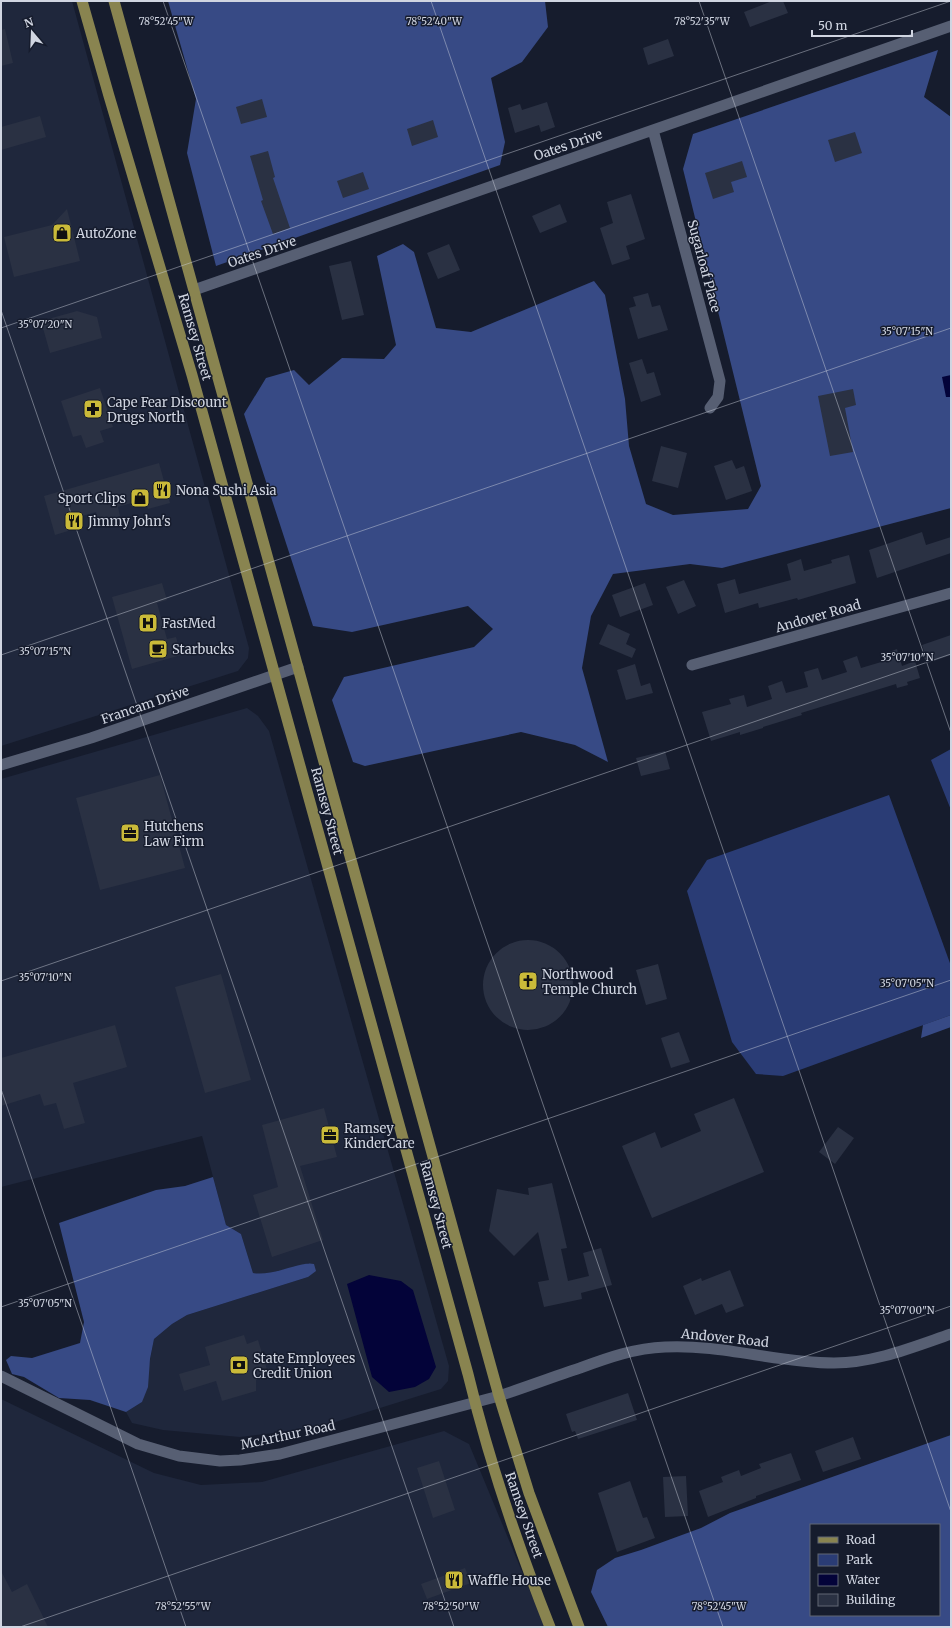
<svg xmlns="http://www.w3.org/2000/svg" width="952" height="1628" font-family="Merriweather,serif">
  <style>
    .built { fill: #1f273c }
    .green { fill: #2a3c75 }
    .forest { fill: #374a85; fill-rule: evenodd }
    .water { fill: #030339 }
    .building { fill: #2a3143 }
    .lines { fill: none; stroke-linecap: round; stroke-linejoin: round }
    .minor { stroke: #575f73; stroke-width: 11 }
    .tertiary { stroke: #575f73; stroke-width: 11 }
    .secondary { stroke: #575f73; stroke-width: 11 }
    .primary { stroke: #898450; stroke-width: 11 }
    .ticks { fill: none; stroke: #d0d5e1; stroke-width: 1; stroke-opacity: 0.45 }
    .labels { text-anchor: middle; dominant-baseline: central; stroke-width: 3; stroke-linejoin: round; paint-order: stroke }
    .street-label { font-size: 13px; fill: #d0d5e1; stroke: #161c2d }
    .poi-label { font-size: 13px; fill: #d0d5e1; stroke: #161c2d; text-anchor: start }
    .ticks-label { font-size: 10px; text-anchor: middle; fill: #d0d5e1; stroke: #161c2d; stroke-width: 3; stroke-linejoin: round; paint-order: stroke }
  </style>
  <rect width="100%" height="100%" fill="#161c2d"/>
  <path class="built" d="M1,1H72L249,648L248,658L238,671L1,746Z
    M247,708L258,716L269,731L449,1366L448,1381L441,1389L316,1428L240,1437L163,1430L132,1423L126,1412L142,1402L154,1339L172,1324L187,1315L308,1277L309,1263L286,1270L261,1275L253,1273L241,1234L226,1225L202,1136L1,1187V779Z
    M1,1399L154,1473L201,1485L262,1482L444,1431L469,1444L545,1627H1Z"/>
  <path class="green" d="M951,749V810L931,760Z
    M889,795L951,966V1015L783,1076L756,1074L732,1042L687,891L707,860Z"/>
  <path class="forest" d="M168,1H545L548,27L522,62L491,78L505,142L500,165L216,266L187,153L196,99Z
    M938,50L924,97L951,117V508L722,568L690,564L613,574L591,616L582,668L608,762L575,745L521,732L365,766L353,762L332,700L344,677L474,647L493,629L468,606L352,632L313,626L244,414L266,378L294,370L309,385L342,358L384,359L396,345L377,256L403,244L414,252L436,328L471,332L594,281L605,295L625,399L629,446L646,504L673,515L748,509L761,486L683,169L693,134Z
    M951,1015V1027L921,1038L923,1025Z
    M213,1177L226,1225L241,1234L253,1273C273,1277 302,1260 314,1264L316,1271L308,1277L187,1315L172,1324L154,1339L150,1359L148,1387L142,1402L126,1412L90,1400L59,1398L24,1377L12,1374L6,1360L11,1356L32,1358L80,1343L84,1322L59,1223L156,1190L185,1186Z
    M951,1435V1627H608L591,1592L597,1570L615,1558L641,1550L701,1528L730,1513ZM811,1525H939V1615H811Z"/>
  <path class="water" d="M951,375V397H946L942,377Z
    M369,1275L401,1281L413,1290L436,1367L429,1379L415,1387L389,1392L372,1377L347,1284Z"/>
  <path class="building" d="M772,1H783L788,13L750,27L744,12Z
    M5,29L13,63L1,66V30Z
    M668,39L674,56L648,65L643,48Z
    M262,99L267,117L241,124L236,107Z
    M547,102L555,127L541,132L539,125L515,133L508,108L520,104L522,110Z
    M40,116L46,137L1,150V127Z
    M433,120L438,137L412,146L407,129Z
    M855,132L862,153L835,162L828,140Z
    M268,151L275,177L273,178L290,228L273,234L261,201L263,200L250,156Z
    M742,161L747,177L731,182L734,192L713,199L705,173Z
    M363,172L369,189L343,198L337,181Z
    M631,194L645,239L626,246L630,259L612,265L600,228L613,223L607,202Z
    M560,204L567,222L540,233L532,216Z
    M67,209L80,261L14,277L4,237L52,225Z
    M449,244L460,270L438,279L427,253Z
    M351,261L364,315L342,320L329,266Z
    M648,293L652,307L660,305L668,330L638,339L629,308L636,306L633,297Z
    M77,311L97,317L102,338L50,353L41,321Z
    M642,359L647,374L654,372L661,395L641,402L629,363Z
    M100,388L113,427L100,431L104,442L86,448L81,435L73,437L61,401Z
    M853,389L856,405L845,408L853,452L830,456L818,396Z
    M661,446L687,453L678,488L652,481Z
    M732,460L736,469L744,466L752,491L726,500L714,466Z
    M159,463L170,503L148,509L145,499L118,507L120,516L99,522L96,512L65,521L68,531L55,535L44,496Z
    M922,532L926,545L951,537V553L877,578L869,550Z
    M849,555L856,583L798,600L797,598L759,608L758,603L725,613L717,584L735,579L739,594L791,580L787,564L801,559L804,571L832,563L831,560Z
    M684,580L696,606L678,614L666,587Z
    M162,583L167,600L157,603L167,639L176,637L181,655L132,669L112,597Z
    M645,583L653,605L620,617L612,595Z
    M608,624L630,634L626,644L636,649L632,658L599,644Z
    M951,635V655L928,663L922,645Z
    M897,649L902,666L915,661L920,678L907,682L908,685L897,688L896,684L801,713L802,715L763,727V728L740,735V732L711,741L702,712L731,704L729,699L744,695L747,707L772,699L768,686L782,681L786,693L808,687L804,672L818,668L822,680L847,672L843,661L857,656L861,668L888,660L886,653Z
    M635,664L641,686L650,683L653,693L626,700L617,670Z
    M665,751L670,769L641,776L636,758Z
    M160,775L185,868L100,890L76,798Z
    M483 985a45 45 0 1 1 90 0a45 45 0 1 1-90 0Z
    M658,964L667,999L646,1005L636,970Z
    M221,974L251,1080L205,1093L175,987Z
    M115,1025L127,1067L73,1083L85,1123L64,1129L56,1103L44,1106L40,1094L1,1106V1058Z
    M679,1032L690,1062L671,1068L661,1038Z
    M734,1098L764,1172L652,1218L622,1146L655,1132L661,1148L701,1131L694,1114Z
    M324,1108L337,1157L300,1166L323,1240L272,1257L253,1195L278,1187L262,1125Z
    M838,1127L854,1138L835,1164L819,1152Z
    M552,1183L567,1248L561,1249L568,1281L589,1276L583,1253L601,1248L612,1285L581,1293L582,1299L544,1307L538,1282L549,1280L538,1232L514,1256L489,1231L497,1189L529,1195L528,1188Z
    M730,1270L744,1306L726,1313L722,1304L695,1315L683,1286L701,1278L702,1281Z
    M244,1335L247,1344L258,1340L269,1376L256,1380V1391L222,1401L216,1381L184,1391L179,1374L210,1365L205,1347Z
    M628,1393L637,1420L578,1439L575,1431L572,1432L566,1414Z
    M853,1437L861,1459L823,1472L815,1451Z
    M791,1453L801,1480L756,1496V1498L708,1517L699,1491L723,1482L721,1477L739,1470L741,1476L761,1468L759,1464Z
    M439,1461L455,1510L433,1518L417,1468Z
    M686,1476L688,1516L665,1517L663,1477Z
    M630,1481L643,1518L647,1517L655,1538L617,1552L598,1493Z
    M465,1568L471,1583L427,1599L421,1584Z
    M1,1571L12,1592L27,1584L48,1627H1Z"/>
  <g class="lines">
    <path class="minor" d="M653,130L720,381L718,397L710,408
      M194,290L951,26
      M692,665L951,593"/>
    <path class="tertiary" d="M1,765L91,738L298,667
      M499,1396C526,1387 553,1377 580,1368C607,1358 635,1348 665,1347C721,1344 777,1363 834,1363C875,1363 913,1347 951,1334"/>
    <path class="secondary" d="M1,1376L138,1444L179,1456L220,1461L240,1460L280,1454L499,1396"/>
    <path class="primary" d="M82,1L109,96L192,375L468,1374C489,1461 517,1544 550,1627
      M114,1L499,1396L529,1493L579,1627"/>
  </g>
  <path class="ticks" d="M163,1L723,1627M431,1L951,1512M699,1L951,733M1,2L4,1M1,310L454,1627M1,328L951,1M1,655L951,328M1,981L951,654M1,1089L186,1627M1,1307L951,980M20,1627L951,1306"/>
  <defs>
    <g id="shop-square" transform="scale(1)"><rect x="-9" y="-9" width="18" height="18" rx="4" fill="#caba39" stroke="#161c2d"/><path d="M-5-2.5h2.3a2.7 3.5 0 0 1 5.4 0H5L5.5 6h-11ZM-1.5-2.5h3a1.5 2.3 0 0 0-3 0Z" fill="#111"/></g>
    <g id="pharmacy-square" transform="scale(1)"><rect x="-9" y="-9" width="18" height="18" rx="4" fill="#caba39" stroke="#161c2d"/><path d="M-2-6h4v4h4v4h-4v4h-4v-4h-4v-4h4Z" fill="#111"/></g>
    <g id="restaurant-square" transform="scale(1)"><rect x="-9" y="-9" width="18" height="18" rx="4" fill="#caba39" stroke="#161c2d"/><path d="M-5-6h1v4h1v-4h1v4h1v-4h1v5L-1.5 .5V6h-2V.5L-5-1ZM5-6V6H3V1.5H1.5Q1.5-4 5-6Z" fill="#111"/></g>
    <g id="hospital-square" transform="scale(1)"><rect x="-9" y="-9" width="18" height="18" rx="4" fill="#caba39" stroke="#161c2d"/><path d="M-5-5h3v3.5h4V-5h3V5h-3V1.5h-4V5h-3Z" fill="#111"/></g>
    <g id="cafe-square" transform="scale(1)"><rect x="-9" y="-9" width="18" height="18" rx="4" fill="#caba39" stroke="#161c2d"/><path d="M-5.5-4.5H6V0H3Q3 3.5 0 3.5H-2.5Q-5.5 3.5-5.5 0ZM3-3.2v2h1.7v-2ZM-6 4.5H4V6H-6Z" fill="#111"/></g>
    <g id="office-square" transform="scale(1)"><rect x="-9" y="-9" width="18" height="18" rx="4" fill="#caba39" stroke="#161c2d"/><path d="M-6-3h4V-5.5h4V-3h4V5H-6ZM-1-4.5V-3h2v-1.5ZM-6 0V1H6V0Z" fill="#111"/></g>
    <g id="church-square" transform="scale(1)"><rect x="-9" y="-9" width="18" height="18" rx="4" fill="#caba39" stroke="#161c2d"/><path d="M-1.2-6h2.4v3.5h3.3v2.4h-3.3V6h-2.4V-.1h-3.3v-2.4h3.3Z" fill="#111"/></g>
    <g id="bank-square" transform="scale(1)"><rect x="-9" y="-9" width="18" height="18" rx="4" fill="#caba39" stroke="#161c2d"/><path d="M-6-4H6V4H-6ZM0-2.3a2.3 2.3 0 1 0 0 4.6a2.3 2.3 0 1 0 0-4.6Z" fill="#111"/></g>
  </defs>
  <g fill-rule="evenodd">
    <use href="#shop-square" x="62" y="233"/>
    <use href="#pharmacy-square" x="93" y="409"/>
    <use href="#restaurant-square" x="162" y="490"/>
    <use href="#shop-square" x="140" y="498"/>
    <use href="#restaurant-square" x="74" y="521"/>
    <use href="#hospital-square" x="148" y="623"/>
    <use href="#cafe-square" x="158" y="649"/>
    <use href="#office-square" x="130" y="833"/>
    <use href="#church-square" x="528" y="981"/>
    <use href="#office-square" x="330" y="1135"/>
    <use href="#bank-square" x="239" y="1365"/>
    <use href="#restaurant-square" x="454" y="1580"/>
  </g>
  <g class="labels">
    <g class="street-label">
      <text transform="translate(568 145) rotate(-19)">Oates Drive</text>
      <text transform="translate(262 252) rotate(-19)">Oates Drive</text>
      <text transform="translate(704 266) rotate(75)">Sugarloaf Place</text>
      <text transform="translate(195 337) rotate(74)">Ramsey Street</text>
      <text transform="translate(818 616) rotate(-16)">Andover Road</text>
      <text transform="translate(145 705) rotate(-19)">Francam Drive</text>
      <text transform="translate(327 811) rotate(75)">Ramsey Street</text>
      <text transform="translate(436 1205) rotate(75)">Ramsey Street</text>
      <text transform="translate(725 1338) rotate(6)">Andover Road</text>
      <text transform="translate(288 1435) rotate(-12)">McArthur Road</text>
      <text transform="translate(524 1515) rotate(71)">Ramsey Street</text>
    </g>
    <g class="poi-label">
      <text x="76" y="233">AutoZone</text>
      <text x="107" y="402">Cape Fear Discount<tspan x="107" dy="15">Drugs North</tspan></text>
      <text x="176" y="490">Nona Sushi Asia</text>
      <text x="126" y="498" text-anchor="end">Sport Clips</text>
      <text x="88" y="521">Jimmy John's</text>
      <text x="162" y="623">FastMed</text>
      <text x="172" y="649">Starbucks</text>
      <text x="144" y="826">Hutchens<tspan x="144" dy="15">Law Firm</tspan></text>
      <text x="542" y="974">Northwood<tspan x="542" dy="15">Temple Church</tspan></text>
      <text x="344" y="1128">Ramsey<tspan x="344" dy="15">KinderCare</tspan></text>
      <text x="253" y="1358">State Employees<tspan x="253" dy="15">Credit Union</tspan></text>
      <text x="468" y="1580">Waffle House</text>
    </g>
  </g>
  <g class="ticks-label">
    <text x="166" y="25">78°52'45"W</text>
    <text x="434" y="25">78°52'40"W</text>
    <text x="702" y="25">78°52'35"W</text>
    <text x="45" y="328">35°07'20"N</text>
    <text x="907" y="335">35°07'15"N</text>
    <text x="45" y="655">35°07'15"N</text>
    <text x="907" y="661">35°07'10"N</text>
    <text x="45" y="981">35°07'10"N</text>
    <text x="907" y="987">35°07'05"N</text>
    <text x="45" y="1307">35°07'05"N</text>
    <text x="907" y="1314">35°07'00"N</text>
    <text x="183" y="1610">78°52'55"W</text>
    <text x="451" y="1610">78°52'50"W</text>
    <text x="719" y="1610">78°52'45"W</text>
  </g>
  <rect width="952" height="1628" fill="none" stroke="#d0d5e1" stroke-width="4"/>
  <rect x="810" y="1524" width="130" height="92" fill="#161c2d" stroke="#606675"/>
  <rect x="818" y="1537" width="20" height="6" fill="#898450" stroke="#606675"/>
  <text x="846" y="1544" font-size="12" fill="#d0d5e1">Road</text>
  <rect x="818" y="1554" width="20" height="12" fill="#2a3c75" stroke="#606675"/>
  <text x="846" y="1564" font-size="12" fill="#d0d5e1">Park</text>
  <rect x="818" y="1574" width="20" height="12" fill="#030339" stroke="#606675"/>
  <text x="846" y="1584" font-size="12" fill="#d0d5e1">Water</text>
  <rect x="818" y="1594" width="20" height="12" fill="#2a3143" stroke="#606675"/>
  <text x="846" y="1604" font-size="12" fill="#d0d5e1">Building</text>
  <g transform="translate(32 32) rotate(341)" stroke="#161c2d" stroke-width="3" paint-order="stroke">
  <path d="M0-3L7 15L0 10L-7 15Z" fill="#d0d5e1"/>
  <text y="-6" font-size="11" font-weight="bold" text-anchor="middle" fill="#d0d5e1">N</text>
  </g>
  <path d="M812 30v6h100v-6" fill="none" stroke="#d0d5e1" stroke-width="2"/>
  <text x="818" y="30" font-size="12" fill="#d0d5e1" stroke="#161c2d" stroke-width="3" paint-order="stroke">50 m</text>
</svg>
